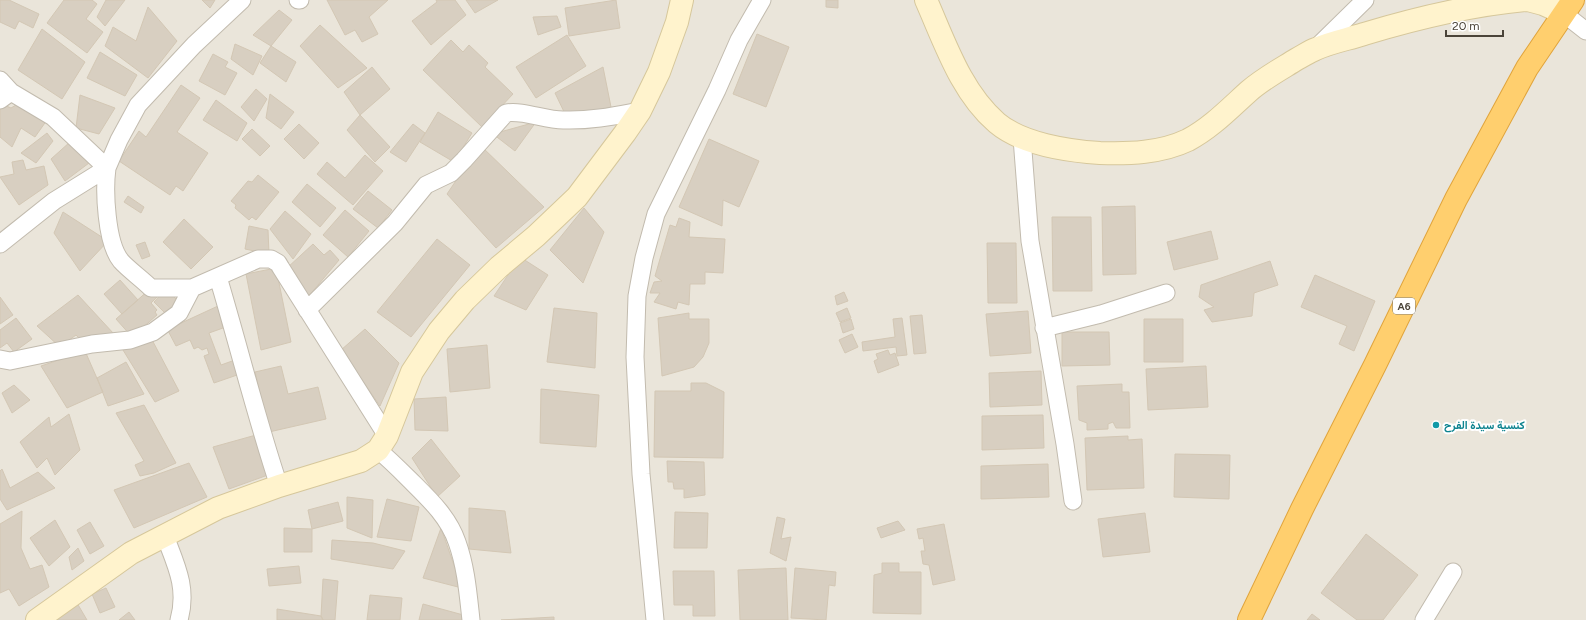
<svg xmlns="http://www.w3.org/2000/svg" width="1586" height="620" font-family="Figtree,Vazirmatn,sans-serif">
  <style>
    .residential { fill: #eae5da }
    .building { fill: #d8cfc1; stroke: #d3c7b4 }
    .lines { fill: none; stroke-linecap: round; stroke-linejoin: round }
    .street-casing { stroke: #c2bbae; stroke-width: 19 }
    .secondary-casing { stroke: #d6c79b; stroke-width: 24 }
    .highway-casing { stroke: #e0a43c; stroke-width: 24 }
    .street { stroke: #fff; stroke-width: 17 }
    .secondary { stroke: #fff3cd; stroke-width: 22 }
    .highway { stroke: #ffcf6e; stroke-width: 22 }
    .culture-dot { fill: #0f9aa8; stroke: #fff; stroke-width: 1.5 }
    .labels { text-anchor: middle; dominant-baseline: central; stroke-width: 4; stroke-linejoin: round; paint-order: stroke }
    .shield { fill: #fff; stroke: #817c74; stroke-width: 1 }
    .shield-label { font-size: 10px; font-weight: bold; fill: #4b4439 }
    .culture-label { font-size: 11px; font-weight: bold; fill: #0d838f; stroke: #fff; text-anchor: start }
  </style>
  <rect width="100%" height="100%" fill="#f6f3ec"/>
  <path class="residential" d="M0,0H1586V620H0Z"/>
  <path class="building" d="M0,0H9L39,14L33,28L19,21L15,29L0,22Z
    M64,0H92L97,4L86,19L103,32L87,53L47,23Z
    M106,0H125L105,26L97,17Z
    M202,0H215L210,8Z
    M327,0H388L369,17L378,34L362,42L355,30L345,35Z
    M436,0H455L466,15L431,45L412,21L437,2Z
    M466,0H498L475,13Z
    M616,0L620,28L569,36L565,8Z
    M826,0H838V8L826,7Z
    M148,7L177,41L148,78L105,46L113,27L136,41Z
    M279,10L292,20L271,46L253,35Z
    M557,16L561,27L538,35L533,17Z
    M320,25L367,68L338,88L300,46Z
    M42,29L85,62L62,99L18,70Z
    M757,34L789,47L766,107L733,94Z
    M567,35L586,66L536,98L516,67Z
    M451,40L463,52L469,45L488,63L485,67L513,94L482,127L423,70Z
    M235,44L262,56L253,75L231,59Z
    M271,46L296,62L286,82L260,63Z
    M100,52L137,75L125,96L87,78Z
    M213,54L228,62L225,67L237,73L225,95L199,81Z
    M372,67L390,89L360,115L344,92Z
    M603,67L611,107L568,120L555,93Z
    M181,85L200,98L177,132L208,153L183,191L176,186L170,195L119,161L139,131L146,137Z
    M256,89L267,99L254,121L241,107Z
    M270,94L294,112L281,129L266,118Z
    M80,95L115,108L99,134L76,128Z
    M216,100L247,123L237,141L203,120Z
    M2,104L11,108L16,105L47,120L35,137L21,128L12,147L0,137V107Z
    M438,112L472,133L454,162L420,142Z
    M360,115L390,147L375,162L347,130Z
    M536,122L515,151L493,134Z
    M299,124L319,143L304,159L284,139Z
    M413,124L425,133L406,162L390,152Z
    M252,129L270,146L260,156L242,139Z
    M47,133L53,141L36,163L21,153Z
    M709,139L759,161L739,207L723,200L722,226L679,207Z
    M70,142L89,163L65,181L51,159Z
    M480,145L544,207L496,248L447,194Z
    M365,155L383,171L353,205L317,174L327,162L345,178Z
    M23,160L26,170L44,166L48,185L19,205L0,177L14,174L12,162Z
    M258,175L279,192L256,220L252,217L249,220L235,208L236,205L231,201L248,181L252,182Z
    M307,184L336,208L320,227L292,202Z
    M368,191L392,210L378,228L353,209Z
    M128,196L144,207L141,213L124,202Z
    M1135,206L1136,274L1103,275L1102,207Z
    M584,208L604,232L583,283L550,250Z
    M345,210L369,231L348,257L323,235Z
    M285,211L311,234L293,259L270,229Z
    M63,212L108,241L80,271L54,233Z
    M1052,217H1091L1092,291H1053Z
    M679,218L690,222L689,237L725,239L723,273L705,272V284H690L689,305L678,302L676,309L654,302L660,293H650L654,282L662,281L655,276L670,225L676,227Z
    M184,219L213,247L191,269L163,242Z
    M249,226L268,230L269,254L245,249Z
    M1211,231L1218,259L1174,270L1167,242Z
    M437,239L470,265L411,337L377,312Z
    M145,242L150,256L142,259L136,245Z
    M987,243H1016L1017,303H988Z
    M313,244L324,255L330,250L339,260L308,297L287,268Z
    M520,257L548,275L526,310L494,296Z
    M1270,261L1278,285L1254,293L1252,316L1212,322L1204,310L1214,307L1199,297L1201,285Z
    M276,268L291,342L261,350L246,274Z
    M1315,275L1375,301L1354,351L1339,344L1347,326L1301,307Z
    M120,280L138,300L122,314L104,294Z
    M150,289L157,297L151,303L157,310L155,312L157,315L132,337L116,319Z
    M166,289L179,302L167,315L154,302Z
    M844,292L848,301L837,305L835,296Z
    M78,295L114,334L82,341L76,335L60,347L37,326Z
    M0,297L13,315L0,324Z
    M218,306L223,328L209,333L221,365L235,360L240,374L214,383L204,356L209,354L207,348L202,350L198,347L194,349L190,340L176,346L165,325L178,320L179,324Z
    M554,308L597,313L595,368L547,362Z
    M847,308L851,318L840,322L836,313Z
    M1028,311L1031,353L990,356L986,314Z
    M689,313V319H709V343L703,357L694,367L662,376L658,318Z
    M922,315L926,353L914,354L910,316Z
    M16,318L32,339L14,352L7,343L0,348V330Z
    M902,318L907,355L897,356L896,347L863,351L862,342L895,337L893,319Z
    M851,319L854,329L843,333L840,323Z
    M1144,319H1183V362H1144Z
    M365,329L399,363L380,406L341,350Z
    M1062,332H1109L1110,365L1062,366Z
    M852,334L858,347L845,353L839,340Z
    M150,336L179,391L155,402L123,350Z
    M487,345L490,388L450,392L447,349Z
    M888,350L890,355L895,353L899,365L878,373L874,361L878,359L876,354Z
    M85,351L103,392L67,408L41,366Z
    M126,362L144,394L108,406L97,378Z
    M281,366L288,394L318,387L326,419L269,432L255,372Z
    M1206,366L1208,407L1148,410L1146,369Z
    M1041,371L1042,405L990,407L989,373Z
    M691,383H706L724,392L723,458L654,457L655,391H691Z
    M1122,384V392H1129L1130,428H1116L1113,422L1108,424V429L1087,430V423L1079,420L1077,386Z
    M14,385L30,400L12,413L2,393Z
    M541,389L599,395L596,447L540,443Z
    M446,397L448,431L415,430L414,399Z
    M144,405L176,463L154,473L140,476L135,465L144,461L116,413Z
    M69,414L80,450L55,475L47,458L37,468L20,442L49,417L51,427Z
    M1043,415L1044,448L982,450V416Z
    M256,435L268,475L229,489L213,447Z
    M1128,436V440L1142,439L1144,488L1087,490L1085,438Z
    M431,439L460,476L437,497L412,458Z
    M1175,454L1230,455L1229,499L1174,497Z
    M667,461L704,462L705,495L684,498V489H674L673,482H668Z
    M189,463L207,497L134,528L114,490Z
    M1048,464L1049,497L981,499V466Z
    M2,469L10,488L38,472L55,488L7,510L0,499V471Z
    M347,497L373,500L372,538L347,528Z
    M387,499L419,507L411,541L377,537Z
    M338,502L343,521L312,529L308,510Z
    M469,508L505,511L511,553L469,549Z
    M22,511L21,548L30,569L42,565L49,587L19,606L9,589L0,593V524Z
    M675,512L708,513L707,548H674Z
    M1145,513L1150,552L1103,557L1098,519Z
    M777,517L785,519L781,539L791,537L786,561L770,553Z
    M55,520L70,547L49,566L30,538Z
    M898,521L905,530L881,538L877,528Z
    M90,522L104,546L90,554L77,530Z
    M944,524L955,580L933,585L929,565L923,564L921,551H925L923,538L919,539L917,529Z
    M284,528L312,529V552H284Z
    M441,528L462,588L423,578Z
    M1366,534L1418,575L1383,620H1357L1321,593Z
    M332,540L373,543L405,551L393,569L331,559Z
    M78,548L84,561L72,570L69,557Z
    M882,563H899V572H921V614L873,613L874,575L882,573Z
    M299,566L301,583L269,586L267,569Z
    M786,568L788,620H740L738,570Z
    M795,568L836,572L835,586L829,585L826,620L791,618Z
    M673,571H714L715,616H693V605H674Z
    M323,579L338,581L335,620H323L321,616Z
    M106,588L115,607L100,613L92,594Z
    M370,595L402,598L400,620H367Z
    M77,603L87,620H47Z
    M423,604L467,616L466,620H419Z
    M277,609L321,616L323,620H277Z
    M129,612L135,620H119Z
    M1312,614L1320,620H1307Z
    M554,617V620H501Z"/>
  <g class="lines">
    <g class="street-casing">
      <path id="street" d="M298,0H300
        M1563,13L1586,31
        M1317,47L1365,0
        M0,80L11,92
        M0,100L11,92L53,117L107,168C104,190 106,243 121,261C128,269 142,279 151,288H192
        M1022,138L1030,241L1065,444L1073,501
        M0,244L54,201L107,168L119,140L138,105L194,45L242,0
        M218,277C239,347 256,417 279,486
        M307,310L395,223L426,185L451,173L464,160L506,113C523,110 545,120 563,120C590,121 614,116 640,111
        M1044,328L1101,314L1166,293
        M0,359L10,361L92,344L130,340L153,332L179,313L192,288L258,259H271L278,263L281,268L387,436
        M378,450C389,459 399,469 409,479C428,498 448,516 457,542C466,567 468,593 471,620
        M165,536C176,565 188,588 179,620
        M655,620L641,474L635,357L637,296L644,258L656,214L717,90L739,40L762,0
        M1424,620L1453,572"/>
    </g>
    <g class="secondary-casing">
      <path id="secondary" d="M926,0C945,43 961,92 997,123C1022,144 1068,151 1100,153C1129,154 1161,153 1188,140C1211,128 1230,108 1249,91C1264,78 1281,69 1297,59C1303,56 1310,51 1316,49C1331,42 1349,39 1364,34C1417,18 1471,5 1526,0
        M1528,0L1543,4L1563,13
        M37,620L131,553L218,508L279,486L361,461L378,450L387,436L412,372L439,331L465,300L499,267L536,236L577,197L625,133L640,111L659,72L677,22L682,0"/>
    </g>
    <g class="highway-casing">
      <path id="highway" d="M1249,620L1302,509L1375,365L1456,199L1527,68L1573,0"/>
    </g>
    <use href="#street" class="street"/>
    <use href="#secondary" class="secondary"/>
    <use href="#highway" class="highway"/>
  </g>
  <circle class="culture-dot" cx="1436" cy="425" r="4"/>
  <g class="labels">
    <rect class="shield" x="1393" y="298" width="22" height="16" rx="3"/>
    <g class="shield-label">
      <text x="1404" y="306">A6</text>
    </g>
    <g class="culture-label">
      <text x="1444" y="425">كنسية سيدة الفرح</text>
    </g>
  </g>
  <path d="M1446 30v6h57v-6" fill="none" stroke="#4b4439" stroke-width="2"/>
  <text x="1452" y="30" font-size="12" fill="#4b4439" stroke="#ffffff" stroke-width="3" paint-order="stroke">20 m</text>
</svg>
